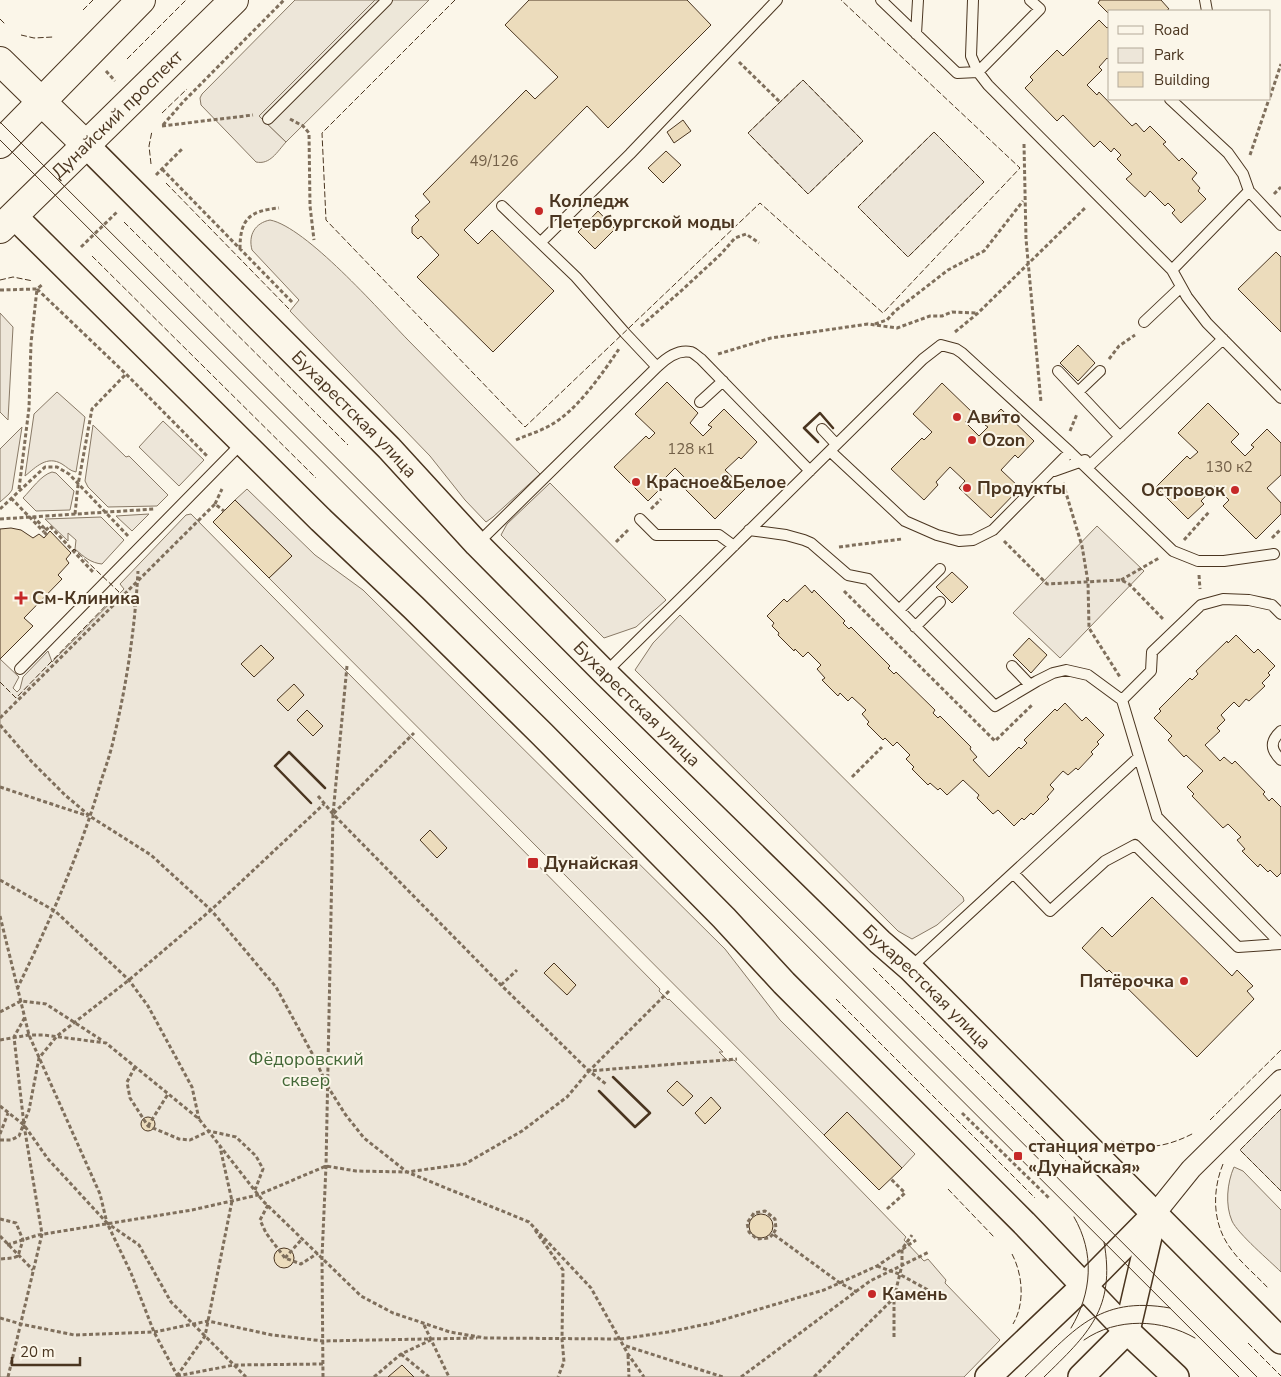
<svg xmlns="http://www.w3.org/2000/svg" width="1281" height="1377" font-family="'Nunito Sans',sans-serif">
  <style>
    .green { fill: #ede6d9; stroke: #887966 }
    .parking { fill: #ede7d9; stroke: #887966 }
    .building { fill: #ecdcbc; stroke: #4a3520 }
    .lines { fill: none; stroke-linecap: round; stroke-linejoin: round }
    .service-casing { stroke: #4a3520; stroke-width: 12 }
    .minor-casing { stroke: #4a3520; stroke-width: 22 }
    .tertiary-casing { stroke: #4a3520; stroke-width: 28 }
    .secondary-casing { stroke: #4a3520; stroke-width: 30 }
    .path { stroke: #7f6f5c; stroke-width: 3; stroke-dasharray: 4 2.5; stroke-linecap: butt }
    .service { stroke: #fbf6e9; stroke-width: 10 }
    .minor { stroke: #fbf6e9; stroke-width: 20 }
    .tertiary { stroke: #fbf6e9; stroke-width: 25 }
    .secondary { stroke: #fbf6e9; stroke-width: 28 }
    .tram { stroke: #4a3520; stroke-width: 1 }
    .fence { stroke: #4a3520; stroke-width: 1; stroke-dasharray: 6 2.5; stroke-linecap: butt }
    .wall { stroke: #4a3520; stroke-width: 2.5 }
    .poi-dot { fill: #c62828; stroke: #fbf6e9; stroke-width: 2 }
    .labels { text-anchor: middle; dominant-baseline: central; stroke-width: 4; stroke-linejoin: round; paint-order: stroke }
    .number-label { font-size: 15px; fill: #725f47 }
    .street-label { font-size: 18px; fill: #4a3520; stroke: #fbf6e9 }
    .poi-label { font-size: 18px; font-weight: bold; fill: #4a3520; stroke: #fbf6e9; text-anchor: start }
    .park-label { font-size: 18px; fill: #436837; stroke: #fbf6e9 }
  </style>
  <rect width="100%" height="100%" fill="#fbf6e9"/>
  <path class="green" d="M295,0H375L259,116L286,142C277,152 270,165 256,162L201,105L200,98L202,94Z
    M803,80L863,141L808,194L748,133Z
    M934,132L984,182L908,257L858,207Z
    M270,220C306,227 379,310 407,339C451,384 496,429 540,474L493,517L486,522L465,500L430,456L290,311L299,300L252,250C248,235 255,223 270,220Z
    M0,313L13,327L8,420L0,412Z
    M57,392L85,417L76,472C70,471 67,467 62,464C47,455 36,467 25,476L34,414Z
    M163,421L204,460L179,486L139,447Z
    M93,425L126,457L129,456L168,495L157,506L108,507L88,487L85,481Z
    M22,427L12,490L9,494L0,502V449Z
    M52,472L56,473L74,491L70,510L36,511L23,498C31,490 41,475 52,472Z
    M550,483L666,600L636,627L604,638L501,535L507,524Z
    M247,489L315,555L363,590L725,949L780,1020L915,1154L902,1168L847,1112L824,1135L269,578L292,556L235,500Z
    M149,514L132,531L116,516Z
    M191,514L660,989L659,991L668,1000L669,999L723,1052H719L728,1061L734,1060L906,1237L904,1240L924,1261L928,1259L946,1280L945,1283L1000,1340L964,1377H0V659L19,677L13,688L17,692L20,689L23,677L48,651L52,662L124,589L120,584L186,515Z
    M101,517L124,540L102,564C91,563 84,557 75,549L76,540L68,533V541L45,519Z
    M1097,526L1144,571L1060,658L1013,613Z
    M680,615L963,897L964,901L937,925L912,939L898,931L635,670L653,643Z
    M1281,1109V1191L1240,1150Z
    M1234,1167L1243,1171L1281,1210V1272C1270,1261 1238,1234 1232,1221C1225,1205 1227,1183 1234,1167Z"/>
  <path class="parking" d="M375,0H429L286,142L259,116Z"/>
  <path class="building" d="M529,0H687L711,25L608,128L587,106L464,230L478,244L492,230L554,291L493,352L417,277L439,255L421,236L418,239L412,233V227L419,220L415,216L430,202L423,194L526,90L535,99L558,77L505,25Z
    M1100,0H1161L1169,9L1166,11H1110V15L1098,3Z
    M1099,20L1107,28L1110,26V61L1107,58L1099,67L1102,70L1087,85L1097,95L1099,92L1132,126L1136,123L1144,132L1150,126L1166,142L1163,144L1179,161L1182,158L1197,173L1192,179L1200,188L1198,191L1206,199L1181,223L1172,213L1175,210L1168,203L1165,206L1150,191L1145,197L1126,179L1132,174L1117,159L1121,155L1114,148L1111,152L1100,141L1094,147L1063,115L1057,121L1025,88L1033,80L1030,77L1057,50L1063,56Z
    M683,120L691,131L674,143L667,132Z
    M666,151L681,165L663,183L648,168Z
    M598,211L615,229L595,249L578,232Z
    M1276,252L1281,257V332L1238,289Z
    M1078,345L1095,363L1078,381L1060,363Z
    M667,382L698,413L690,423L703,436L712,427L708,425L724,409L757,442L741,459L739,457L725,470L745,489L715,519L682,486L688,481L675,468L662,481L665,484L648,501L614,467L646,436L649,439L655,433L635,414Z
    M942,383L974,414L965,422L979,436L988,427L985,425L1001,409L1034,441L1018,458L1015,455L1001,470L1020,488L991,518L959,488L965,481L950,467L936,482L938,485L924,500L891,469L922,438L924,440L932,432L913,414Z
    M1208,403L1239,434L1231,442L1245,456L1254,447L1251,445L1267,429L1281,443V475L1267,488L1281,503V514L1256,539L1223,506L1229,500L1215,486L1201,501L1204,504L1188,519L1156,487L1187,456L1190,459L1198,452L1178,433Z
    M235,500L292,556L269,578L213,522Z
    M11,528L21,530L33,538L39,534L44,538L50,531L71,553L66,559L69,563L58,575L62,579L24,618L33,626L0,659V529Z
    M952,572L968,587L952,603L936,587Z
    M805,585L812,593L814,590L845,621L843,623L849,629L851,627L890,666L888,668L894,674L896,672L935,710L933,713L938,718L940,716L971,747L970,749L977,757L973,760L989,777L1019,747L1021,749L1027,743L1024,740L1055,709L1057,711L1065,703L1082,721L1086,717L1104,735L1097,742L1099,744L1091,752L1093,754L1078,770L1076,768L1068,775L1063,771L1050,785L1054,789L1047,797L1049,799L1033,815L1031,813L1024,820L1022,818L1014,826L998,810L993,814L977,798L979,795L963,780L947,795L940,788L938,790L930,783L928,785L912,769L914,767L906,759L910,755L897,742L893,746L885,738L883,740L867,724L869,722L862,714L866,710L852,697L848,701L840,693L838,696L822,680L825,678L817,669L821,665L808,652L803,657L795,649L794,651L778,635L779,633L772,626L774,623L767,616L784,599L787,602Z
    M1236,635L1254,653L1258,649L1275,666L1268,673L1270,675L1262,683L1265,686L1249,701L1246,699L1239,707L1234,702L1221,715L1225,720L1217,728L1220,731L1205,745L1220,761L1224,757L1232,764L1235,761L1265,792L1263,794L1269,801L1272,798L1281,807V873L1277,877L1270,870L1268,872L1260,864L1258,867L1242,851L1245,849L1237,840L1241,837L1228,824L1223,828L1192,796L1194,794L1187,787L1203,771L1186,755L1184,757L1168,740L1172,736L1154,718L1161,711L1159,709L1190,678L1192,680L1198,674L1196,671L1227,641L1228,643Z
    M1029,638L1047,655L1031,673L1013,655Z
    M261,645L274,658L254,677L241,664Z
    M294,684L304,695L288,711L277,700Z
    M307,710L323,726L313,736L297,720Z
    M430,830L447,848L437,858L420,840Z
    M1152,897L1232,976L1237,970L1253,986L1247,991L1254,999L1197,1057L1109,970L1107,972L1082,948L1102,927L1112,937Z
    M554,963L576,985L567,995L544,973Z
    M677,1081L693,1096L683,1106L667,1091Z
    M711,1097L721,1108L705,1124L695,1113Z
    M847,1112L902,1168L879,1190L824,1135Z
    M141 1124a7 7 0 1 1 14 0a7 7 0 1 1-14 0Z
    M749 1226a12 12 0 1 1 24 0a12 12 0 1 1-24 0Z
    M274 1258a10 10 0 1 1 20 0a10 10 0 1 1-20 0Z
    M402,1365L414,1377H388Z"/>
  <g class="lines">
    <g class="service-casing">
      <path id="service" d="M881,0L957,73L978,72L1040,9L1030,0
        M973,0L971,56L978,72L988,85L1172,270
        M1205,0L1207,11
        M916,34L918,0
        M1170,99L1228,153L1243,174L1249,191L1281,225
        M268,119L387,0
        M1249,191L1172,270L1187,297L1207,323L1281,398
        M502,206L576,277L625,333L657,367
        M541,242L630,154L777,0
        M1144,322L1181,287
        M1058,371L1120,437
        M1078,392L1100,371
        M700,402L723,381
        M822,429L836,444
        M830,451L905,521L937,535L959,541L973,540L993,530L1070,452L1173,551L1198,561H1224L1274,554
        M1087,468L1223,339
        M1054,471L1085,460
        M640,519L656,535H719L734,546
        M749,530L786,535L804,540L811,543L848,575L868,579L995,706L1037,681L1053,673L1066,670L1088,675L1122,700L1157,817L1281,944
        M478,543L657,367C665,359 678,349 691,352C694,353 698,357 701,359L810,471
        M899,610L940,569
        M915,627L940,602
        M1012,666L1030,685
        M20,669L242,443
        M605,673L923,359L941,345L956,349L962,353L1070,452
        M1122,700L1151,671L1152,652L1201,605L1223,599L1249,600L1272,605L1281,614
        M1281,731C1270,741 1270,749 1281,760
        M1013,873L1050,911L1105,861L1135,845L1238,947L1281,944
        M910,968L1139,757"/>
    </g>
    <g class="minor-casing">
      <path id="minor" d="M1154,1215L1191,1169L1281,1080"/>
    </g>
    <g class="tertiary-casing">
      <g id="tertiary">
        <path id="s1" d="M86,145L389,448L477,544L605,673L880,942L910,968L1281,1341"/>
        <path d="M14,216L321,520L414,608L542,734L724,918L784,983L1024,1223L1127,1331L1176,1377"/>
        <path d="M988,1377L1088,1282L1154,1215"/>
        <path d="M1081,1377L1127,1331L1154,1215"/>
      </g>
    </g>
    <g class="secondary-casing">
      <g id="secondary">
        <path d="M0,61L86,145"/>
        <path d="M0,144L141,0"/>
        <path id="s2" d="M0,229L234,0"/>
      </g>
    </g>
    <path class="path" d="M739,62L780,102
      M106,71L115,81
      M1270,97L1281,64
      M290,119L303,126L309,133L310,206L314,240
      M163,125L183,102L284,0
      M162,126L253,115
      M1024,144L1026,239L1041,402
      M1250,155L1269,99
      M162,169L293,303
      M156,175L183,148
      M1274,194L1281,187
      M81,247L117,212
      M240,249C240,219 249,211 279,208
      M37,289L126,374L208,457
      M0,290L37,289L43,284
      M875,324L887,320L895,311L948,270L984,251L1023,201
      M641,326L681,291L721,254L735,238L746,234L759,243
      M955,332L978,313L1086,207
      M718,354L771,338L868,324L897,328L930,316H942L952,312L978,313
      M1109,359L1119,346L1135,335
      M1070,431L1077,414
      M516,440C527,435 538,432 549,426C576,412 602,374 619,349
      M1063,483L1082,546L1088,582L1089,628L1120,677
      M19,489L29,408L31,343L37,289
      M11,498L44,532
      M215,504L222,489
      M0,509L45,467H57L69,474L129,537
      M651,509L661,499
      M75,514L78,485L92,409L126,374
      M33,516L44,528L42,530
      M0,519L154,509
      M47,535L44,532L50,526L93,572
      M1272,538L1281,529
      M1184,540L1209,512
      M1004,541L1047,584L1121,580L1129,584L1164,620
      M616,542L628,530
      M839,547L902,539
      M1199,575L1200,589
      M1121,580L1159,558
      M844,591L995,741L1033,704
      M124,594L135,606
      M347,666L333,814L414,733
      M0,718L215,504L224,511
      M0,725L32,762L65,795L91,817L151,855L211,910L276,987L313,1055L328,1087L345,1114L364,1138L407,1172L529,1222L591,1288L628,1354L644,1377
      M852,777L882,747
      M0,787L88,816
      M318,796L333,814L501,985L589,1071L606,1084
      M0,880L55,911L129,980L148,1006L192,1087L199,1119
      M0,916L29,1035L100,1194L107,1223L139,1245L171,1302L246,1377
      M501,985L517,970
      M17,989C50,921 80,853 101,781C106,766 111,752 114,737C127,683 135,627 138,571
      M669,991L589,1071L737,1059
      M0,1012L21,1001L46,1004L103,1041
      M0,1040L29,1035H44L106,1043L199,1119L263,1201L361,1296L393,1313L450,1332L485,1338L621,1339L668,1332L712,1323L824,1290L877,1266L916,1240
      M135,1067L127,1082L130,1098L148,1126L179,1139L190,1140L209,1131L236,1137L256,1156L263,1169L255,1190
      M0,1106L24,1125L48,1159L107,1223L131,1273L154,1332L178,1377
      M962,1113L1050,1199
      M148,1126L168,1094
      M0,1134L8,1113
      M0,1140H11L19,1136L29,1110L39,1058L57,1036L129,980L211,910L324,804
      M268,1205L260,1220L266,1233L285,1258L301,1264L318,1253
      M887,1209L905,1193L891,1179
      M0,1219L16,1223L23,1240L18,1256L13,1258L0,1259
      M535,1230L563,1270L562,1339L564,1362L558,1377
      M773,1234L769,1238L757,1239L749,1232L747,1223L754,1213L765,1211L775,1219L776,1229L773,1234L840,1283L857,1292
      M0,1236L33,1270
      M7,1245L38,1235L192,1210L258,1195L326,1166L356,1171L407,1172L465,1164L522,1131L567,1097L589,1071
      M285,1258L302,1239
      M877,1266L899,1274L939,1296
      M0,1318L21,1324L74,1335L154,1332L208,1321L272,1335L323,1341L477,1338
      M424,1325L449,1377
      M894,1337V1298L902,1265V1249L912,1235
      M626,1346L723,1377
      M401,1354L429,1377
      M628,1355L629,1377
      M177,1376L205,1336L232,1201L220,1147
      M177,1376L234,1365L323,1364
      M8,1377L42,1234L24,1125L14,1037L25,1017
      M323,1377L322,1257L326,1166L333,814
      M374,1377L401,1354L431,1340
      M741,1377L870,1281L929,1252
      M814,1377L894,1298"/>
    <use href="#service" class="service"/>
    <use href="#minor" class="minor"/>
    <use href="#tertiary" class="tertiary"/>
    <use href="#secondary" class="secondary"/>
    <path class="tram" d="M0,122L1257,1377
      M0,140L1239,1377
      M1071,1328C1092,1293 1095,1253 1074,1217
      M1084,1340C1117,1317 1162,1319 1195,1338
      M1025,1377C1073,1332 1097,1295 1170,1308
      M1044,1377C1088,1334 1116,1309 1104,1242"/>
    <path class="fence" d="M455,0L322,133L326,220L525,427L760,203L883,313L1020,168L841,0
      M83,10L93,0
      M0,19L6,25
      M21,35L34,38L53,37
      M127,59L186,0
      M803,80L863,141L808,194L748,133Z
      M162,113L187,89
      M934,132L984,182L908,257L858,207Z
      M151,164L149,146L152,131
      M166,183L289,309
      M124,222L348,445
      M92,256L316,478
      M0,280L13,277L33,281
      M0,682L16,698L119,592L74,549L71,553
      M873,968L1066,1161
      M836,999L1035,1198
      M1281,1109L1240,1150L1281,1191
      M1210,1120L1281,1050
      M1121,1141C1146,1152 1171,1145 1194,1133
      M1223,1164C1212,1191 1212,1224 1231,1249C1241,1263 1256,1275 1268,1288
      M948,1189L994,1237
      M1012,1254C1023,1275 1025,1304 1013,1324
      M1248,1343L1281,1376"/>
    <path class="wall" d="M818,442L804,428L820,413L833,428
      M311,803L275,766L289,752L325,788
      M599,1091L635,1127L650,1113L613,1077"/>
  </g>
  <g class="poi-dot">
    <circle cx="539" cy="211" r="5"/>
    <circle cx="957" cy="417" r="5"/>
    <circle cx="972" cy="440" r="5"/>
    <circle cx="636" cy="482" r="5"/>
    <circle cx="967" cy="488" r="5"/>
    <circle cx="1235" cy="490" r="5"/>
    <path d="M18.5 590.5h5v5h5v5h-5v5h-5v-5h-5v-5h5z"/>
    <rect x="527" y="857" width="12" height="12" rx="2.5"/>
    <circle cx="1184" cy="981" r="5"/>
    <rect x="1013" y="1151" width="10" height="10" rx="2.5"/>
    <circle cx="872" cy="1294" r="5"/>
  </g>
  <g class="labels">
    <g class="number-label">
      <text x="494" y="161">49/126</text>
      <text x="691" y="449">128 к1</text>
      <text x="1229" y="467">130 к2</text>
    </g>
    <g class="street-label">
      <text stroke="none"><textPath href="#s2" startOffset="164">Дунайский проспект</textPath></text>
      <text stroke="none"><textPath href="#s1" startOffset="380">Бухарестская улица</textPath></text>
      <text stroke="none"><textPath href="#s1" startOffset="785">Бухарестская улица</textPath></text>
      <text stroke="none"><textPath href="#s1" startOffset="1190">Бухарестская улица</textPath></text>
    </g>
    <g class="poi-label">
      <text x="549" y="201">Колледж<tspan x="549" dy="21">Петербургской моды</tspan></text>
      <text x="967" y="417">Авито</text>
      <text x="982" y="440">Ozon</text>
      <text x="646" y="482">Красное&amp;Белое</text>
      <text x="977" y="488">Продукты</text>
      <text x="1225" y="490" text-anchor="end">Островок</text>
      <text x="32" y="598">См-Клиника</text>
      <text x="544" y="863">Дунайская</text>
      <text x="1174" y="981" text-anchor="end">Пятёрочка</text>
      <text x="1028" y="1146">станция метро<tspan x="1028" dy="21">«Дунайская»</tspan></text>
      <text x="882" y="1294">Камень</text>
    </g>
    <g class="park-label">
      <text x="306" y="1059">Фёдоровский<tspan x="306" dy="21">сквер</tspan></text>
    </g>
  </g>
  <rect x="1108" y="10" width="162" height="90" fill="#fbf6e9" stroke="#b4a999"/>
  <rect x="1118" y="26" width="25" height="8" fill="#fbf6e9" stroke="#b4a999"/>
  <text x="1154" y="35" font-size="15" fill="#4a3520">Road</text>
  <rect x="1118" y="48" width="25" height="15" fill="#ede6d9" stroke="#b4a999"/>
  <text x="1154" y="60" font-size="15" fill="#4a3520">Park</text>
  <rect x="1118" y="72" width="25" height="15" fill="#ecdcbc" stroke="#b4a999"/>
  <text x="1154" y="85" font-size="15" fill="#4a3520">Building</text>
  <path d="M12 1357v8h68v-8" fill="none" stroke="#4a3520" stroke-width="2.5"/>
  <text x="20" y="1357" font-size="15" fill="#4a3520" stroke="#fbf6e9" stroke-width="4" paint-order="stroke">20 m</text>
</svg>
